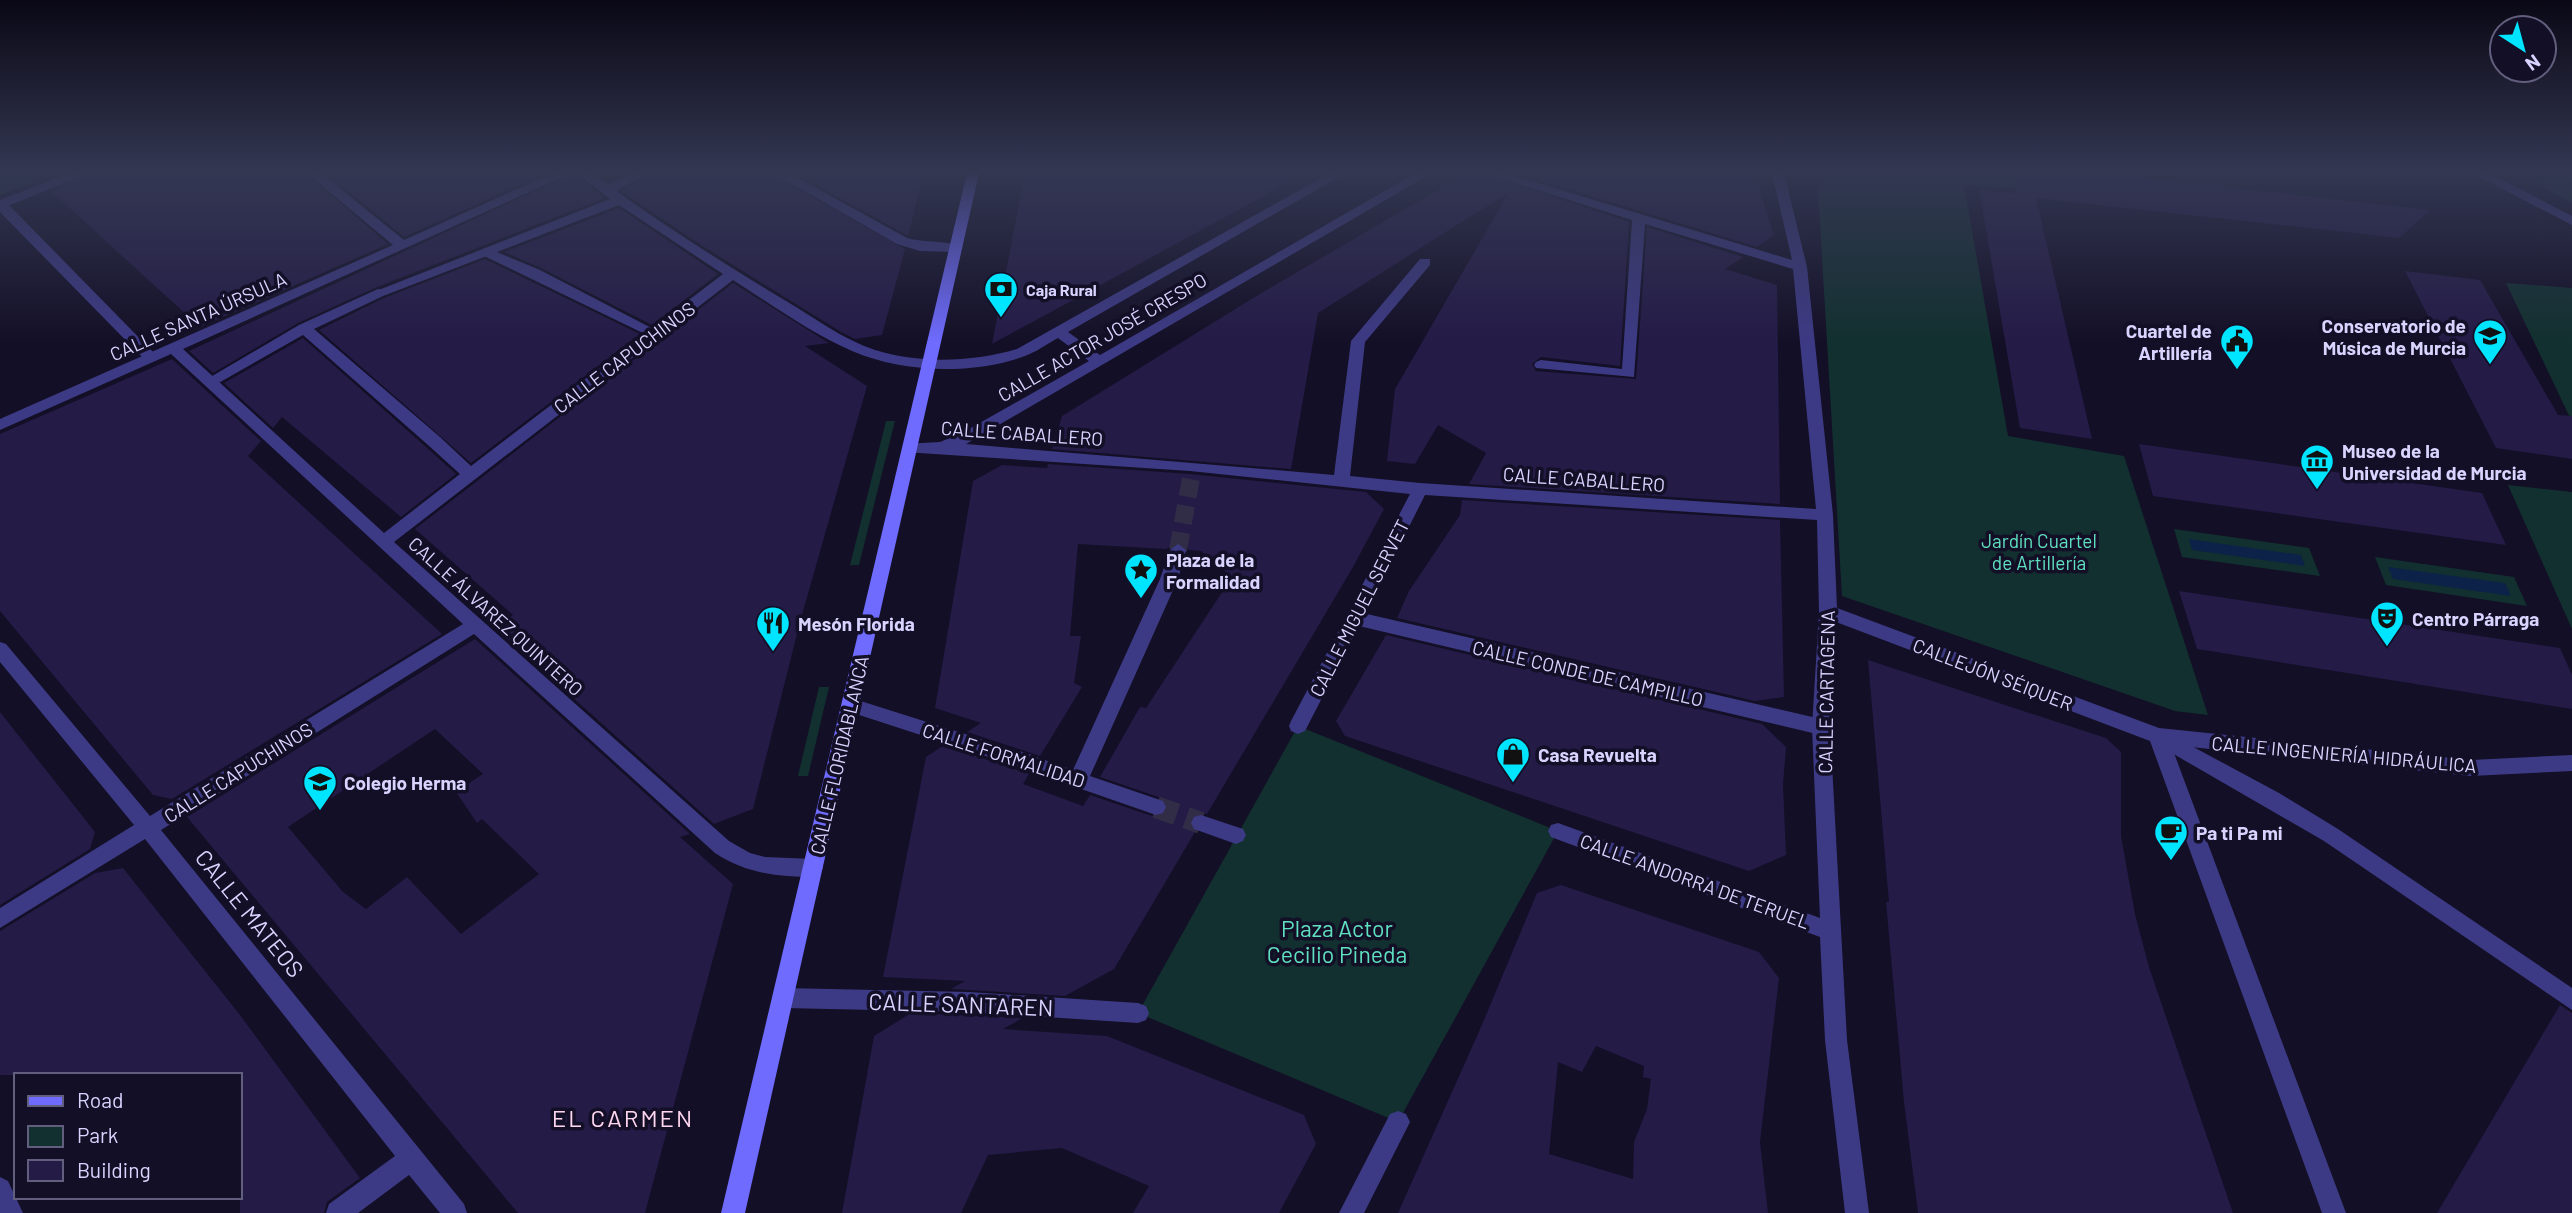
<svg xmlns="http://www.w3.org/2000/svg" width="2572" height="1213" font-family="Barlow,sans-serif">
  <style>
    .green { fill: #12302f }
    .water { fill: #0c2248 }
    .building { fill: #241b47; fill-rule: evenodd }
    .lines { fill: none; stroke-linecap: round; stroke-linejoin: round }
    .pedestrian-tunnel-far1 { stroke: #312d47; stroke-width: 18; stroke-dasharray: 18 9; stroke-linecap: butt }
    .pedestrian-tunnel { stroke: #312d47; stroke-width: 22; stroke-dasharray: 22 10; stroke-linecap: butt }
    .pedestrian { fill: #3d3a85; fill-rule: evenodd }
    .minor { fill: #3d3a85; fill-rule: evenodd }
    .secondary { fill: #6f6bff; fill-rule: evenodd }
    .labels { text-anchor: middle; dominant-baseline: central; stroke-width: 7; stroke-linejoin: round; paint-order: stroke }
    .far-poi-label { font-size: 16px; font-weight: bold; fill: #d9d4ff; stroke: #130f26; text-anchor: start }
    .street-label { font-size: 19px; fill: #d9d4ff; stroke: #130f26 }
    .poi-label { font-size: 19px; font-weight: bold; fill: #d9d4ff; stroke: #130f26; text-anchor: start }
    .park-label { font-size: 19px; fill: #5fe0c0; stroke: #130f26 }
    .near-street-label { font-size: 23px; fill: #d9d4ff; stroke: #130f26 }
    .near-park-label { font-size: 23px; fill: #5fe0c0; stroke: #130f26 }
    .near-neighbourhood-label { font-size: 24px; letter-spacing: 2px; fill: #ffd6f0; stroke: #130f26 }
  </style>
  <rect width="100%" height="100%" fill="#130f26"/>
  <path class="green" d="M0,173H33L40,180L0,195Z
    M1817,173H2030L2032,190L1964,185L2008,436L2124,456L2208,715L2175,711L1842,596Z
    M2519,173H2572V203Z
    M2506,283L2572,288V422Z
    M886,421H895L859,565H850Z
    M2508,485L2572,492V629Z
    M2174,529L2309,548L2320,576L2182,557Z
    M2375,557L2514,577L2527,606L2386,585Z
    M819,687H829L808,776H798Z
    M1298,726L1558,831L1398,1122L1138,1013Z"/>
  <path class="water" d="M2189,539L2301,555L2305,566L2192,550Z
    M2388,567L2505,583L2511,596L2393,579Z"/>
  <path class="building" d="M91,173H305L388,244L200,327L51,191Z
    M326,173H546L404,237Z
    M574,173L605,198L377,287L298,323L213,373L189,351Z
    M650,173H770L905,249L882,335L855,339L841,332L701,245L621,191Z
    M795,173H924L908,236Z
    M1025,173H1306L992,344Z
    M1467,173H1482L1629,222L1620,366L1541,357L1532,364L1536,371L1636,379L1647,227L1743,257L1725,269L1777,285L1780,504L1469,484L1486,453L1438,425L1415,464L1387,461L1395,389L1509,192L1318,313L1291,469L1052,449L1062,416L1263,292Z
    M1516,173H1754L1774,235L1757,247Z
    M2016,173H2101L2430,210L2399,238L2036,198L2092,439L2020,428L1979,189L2015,194Z
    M619,208L718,274L652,325L541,268L504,252Z
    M485,259L640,334L471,463L319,330L384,298Z
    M2405,271L2480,280L2558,415L2572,416V459L2496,448Z
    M733,283L829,343L805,346L867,386L800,622L753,809L714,824L494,627L513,615L415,529Z
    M303,338L426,447L456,474L401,517L282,417L273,428L224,383Z
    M172,359L261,441L248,456L442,634L172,799L153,795L0,611V434Z
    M2139,444L2482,493L2506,545L2153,496Z
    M1048,464L1190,474L1366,492L1384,509L1353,567L1207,814L1200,812L1192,816L1189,824L1195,832L1114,969L1065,996L951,989L965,981L883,977L926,757L944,745L1029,774L1023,784L1083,806L1090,795L1155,817L1164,816L1168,808L1164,799L1100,777L1140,707L1146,708L1232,577L1201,551L1189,550L1180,542L1166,549L1078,544L1070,636H1081L1074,683L1082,687L1040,756L967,732L981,723L935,708L973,481L1002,465L1047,468Z
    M1462,500L1780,520L1784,697L1755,701L1397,618L1409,591L1460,515Z
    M2179,591L2560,648L2572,675V709L2197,649Z
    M1386,635L1762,724L1786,747L1783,785L1786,855L1749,871L1345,736L1336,721Z
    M475,639L690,834L680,837L733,884L645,1213H518L187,817ZM435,729L483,774L456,792L477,823L482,819L539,874L461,934L407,877L366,909L343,892L288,827Z
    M1868,660L2106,738L2121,752V836L2135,914L2149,967L2233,1213H1918L1904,1102L1886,902H1889Z
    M0,712L95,832L90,849L0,905Z
    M123,868L240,1015L360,1178L327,1202L324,1213H240V1075H0V931L95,873Z
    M1561,885L1759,952L1779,978L1760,1142L1768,1213H1398L1481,1027L1537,893ZM1596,1046L1644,1066L1643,1077L1651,1079L1647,1109L1634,1142L1633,1179L1549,1154L1558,1062L1582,1072Z
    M2560,1005L2572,1013V1213H2437Z
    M911,1013L1023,1018L1003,1029L1107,1036L1304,1115L1316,1144L1279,1213H1133L1149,1186L1062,1148L988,1155L961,1213H842L874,1036Z"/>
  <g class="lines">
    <path class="pedestrian-tunnel-far1" d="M1178,550L1191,478"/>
    <path class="pedestrian-tunnel" d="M1156,807L1201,823"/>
    <path class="pedestrian" d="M0,200L5,201L156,355L158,358L156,361H146L0,212Z
      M487,248L540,270L661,333L659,336H649L482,255V249Z
      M378,289L383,290V296L314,329L440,437L442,441L440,445H428L303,335L215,385H205L202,382L299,325Z
      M1178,544L1186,550L1178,579L1090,776L1163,801L1166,807L1163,813L1156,815L1021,768L1018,762L1021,756L1028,754L1073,770L1160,579L1170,550Z
      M1354,611L1821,719L1828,722L1830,727L1828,732L1821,735L1359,626L1305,731L1298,734L1291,731L1289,726L1291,721L1348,613Z
      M2158,728L2279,793L2338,829L2572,988V1010L2324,841L2151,741L2149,736L2151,731Z
      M1201,815L1243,829L1246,835L1243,841L1236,844L1194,829L1191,823L1194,817Z
      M969,992L1138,1003L1146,1006L1149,1013L1146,1020L1138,1023L969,1012L961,1009L958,1002L961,995Z
      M1398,1111L1406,1114L1410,1122L1364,1213H1339L1390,1114Z"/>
    <path class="minor" d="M70,173H89L0,209V200Z
      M307,173H321L404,240L553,173H571L183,349L384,533L460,474L428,445L426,441L428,437H440L471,466L723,274L619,205L383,296H373L371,293L610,199L577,173H592L608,185L630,173H647L616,191C671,230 728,266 786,301C815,318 842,339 875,350C919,364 973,362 1017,349L1330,173H1346L1068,332L1100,355L1416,173H1432L966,444L1334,475L1351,341L1420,259H1430V265L1365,342L1350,476L1420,483L1816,509L1793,269L1645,224L1634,377L1536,368L1534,365L1536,362L1541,360L1622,369L1632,220L1484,173H1505L1792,260L1772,173H1784L1807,267L1833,515L1837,608L2159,728L2471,760L2572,755V771L2471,776L2171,745L2346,1213H2322L2150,741L1836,622L1830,727L1847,1040L1869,1213H1845L1825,1040L1820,937L1551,837L1548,831L1551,825L1558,823L1820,918L1812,727L1819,612L1817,520L1425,495L1363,618L1360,623H1348L1345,618L1410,494L1190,471L904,452L902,448L904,444L940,442L962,433L1089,361L1058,338C1047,344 1036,352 1025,356C973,375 903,373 852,351C810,333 771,304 733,280L394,542L729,841L750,853L765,857L813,859L820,862L823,868L820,874L813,877C777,877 745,873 715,853L474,634L161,830L464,1204L467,1213H440L409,1175L358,1213H326L329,1204L395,1156L145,839L0,928V908L134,825L0,662V642L6,644L150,816L463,624L171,354L0,430V419L393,245Z
      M773,173H789L907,238C922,243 953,240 963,248L956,252L920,251L897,244Z
      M2472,173H2489L2572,216V225Z
      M851,698L1035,756L1038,762L1035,768L1028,770L844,710L842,705L844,700Z
      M783,988L969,992L977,995L980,1002L977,1009L969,1012L783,1008L775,1005L772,998L775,991Z
      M0,1177L8,1181L23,1213H0Z"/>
    <path class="secondary" d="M967,173H979L745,1213H721Z"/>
  </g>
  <linearGradient id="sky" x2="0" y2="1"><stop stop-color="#0a0815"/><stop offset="0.5" stop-color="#333752"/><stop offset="1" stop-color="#333752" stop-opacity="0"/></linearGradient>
  <rect width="2572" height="343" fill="url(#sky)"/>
  <defs>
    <g id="bank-pin" transform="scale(1.75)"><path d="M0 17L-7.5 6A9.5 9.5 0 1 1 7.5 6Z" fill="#00e5ff" stroke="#130f26"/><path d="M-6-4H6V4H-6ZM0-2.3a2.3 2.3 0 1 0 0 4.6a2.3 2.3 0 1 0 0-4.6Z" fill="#111"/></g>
    <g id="university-pin" transform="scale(1.75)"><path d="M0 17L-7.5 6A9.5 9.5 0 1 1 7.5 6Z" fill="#00e5ff" stroke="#130f26"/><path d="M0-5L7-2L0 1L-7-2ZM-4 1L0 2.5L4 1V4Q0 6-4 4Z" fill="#111"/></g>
    <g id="civic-pin" transform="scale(1.75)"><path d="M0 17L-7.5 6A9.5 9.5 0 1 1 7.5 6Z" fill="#00e5ff" stroke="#130f26"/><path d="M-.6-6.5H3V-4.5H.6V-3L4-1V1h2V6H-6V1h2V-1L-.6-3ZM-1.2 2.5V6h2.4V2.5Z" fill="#111"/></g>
    <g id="museum-pin" transform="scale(1.75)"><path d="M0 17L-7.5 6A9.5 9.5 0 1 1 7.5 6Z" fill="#00e5ff" stroke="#130f26"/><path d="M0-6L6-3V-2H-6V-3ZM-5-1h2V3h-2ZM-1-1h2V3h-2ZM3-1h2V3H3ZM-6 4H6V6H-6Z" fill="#111"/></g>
    <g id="sight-pin" transform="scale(1.75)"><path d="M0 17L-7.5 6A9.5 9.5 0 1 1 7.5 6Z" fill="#00e5ff" stroke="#130f26"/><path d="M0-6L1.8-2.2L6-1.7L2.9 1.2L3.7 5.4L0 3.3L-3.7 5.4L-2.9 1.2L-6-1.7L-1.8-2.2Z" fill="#111"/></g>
    <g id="theatre-pin" transform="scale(1.75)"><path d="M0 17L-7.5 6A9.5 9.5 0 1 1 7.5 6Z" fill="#00e5ff" stroke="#130f26"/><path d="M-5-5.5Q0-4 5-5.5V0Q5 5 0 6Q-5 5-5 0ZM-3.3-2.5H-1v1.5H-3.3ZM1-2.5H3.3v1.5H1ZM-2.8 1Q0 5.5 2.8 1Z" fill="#111"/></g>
    <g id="restaurant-pin" transform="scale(1.75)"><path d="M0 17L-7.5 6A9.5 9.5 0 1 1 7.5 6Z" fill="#00e5ff" stroke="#130f26"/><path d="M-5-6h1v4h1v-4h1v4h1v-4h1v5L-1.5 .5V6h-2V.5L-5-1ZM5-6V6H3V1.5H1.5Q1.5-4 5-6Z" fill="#111"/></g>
    <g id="shop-pin" transform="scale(1.75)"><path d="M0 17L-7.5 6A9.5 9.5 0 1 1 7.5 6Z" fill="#00e5ff" stroke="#130f26"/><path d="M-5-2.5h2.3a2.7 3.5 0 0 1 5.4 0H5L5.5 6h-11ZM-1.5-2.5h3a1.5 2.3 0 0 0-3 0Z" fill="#111"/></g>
    <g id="school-pin" transform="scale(1.75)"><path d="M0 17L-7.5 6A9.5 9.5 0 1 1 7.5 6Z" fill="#00e5ff" stroke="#130f26"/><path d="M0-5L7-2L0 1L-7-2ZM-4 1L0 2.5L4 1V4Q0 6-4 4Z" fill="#111"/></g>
    <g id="cafe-pin" transform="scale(1.75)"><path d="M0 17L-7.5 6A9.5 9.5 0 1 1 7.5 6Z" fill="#00e5ff" stroke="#130f26"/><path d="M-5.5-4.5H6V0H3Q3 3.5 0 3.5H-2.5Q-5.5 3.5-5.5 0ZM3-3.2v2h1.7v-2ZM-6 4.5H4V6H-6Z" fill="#111"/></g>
  </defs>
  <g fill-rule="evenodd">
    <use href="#bank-pin" x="1001" y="289"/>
    <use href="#university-pin" x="2490" y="336"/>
    <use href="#civic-pin" x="2237" y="341"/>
    <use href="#museum-pin" x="2317" y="461"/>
    <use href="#sight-pin" x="1141" y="570"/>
    <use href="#theatre-pin" x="2387" y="618"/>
    <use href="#restaurant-pin" x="773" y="623"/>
    <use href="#shop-pin" x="1513" y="754"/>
    <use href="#school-pin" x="320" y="782"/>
    <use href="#cafe-pin" x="2171" y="832"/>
  </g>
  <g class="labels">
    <g class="far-poi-label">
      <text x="1026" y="289">Caja Rural</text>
    </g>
    <g class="street-label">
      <text transform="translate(198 316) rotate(-24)">CALLE SANTA ÚRSULA</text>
      <text transform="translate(1102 337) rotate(-30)">CALLE ACTOR JOSÉ CRESPO</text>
      <text transform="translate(624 357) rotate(-37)">CALLE CAPUCHINOS</text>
      <text transform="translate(1022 433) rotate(4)">CALLE CABALLERO</text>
      <text transform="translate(1584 479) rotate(4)">CALLE CABALLERO</text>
      <text transform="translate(1359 608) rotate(-63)">CALLE MIGUEL SERVET</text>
      <text transform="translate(496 616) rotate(42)">CALLE ÁLVAREZ QUINTERO</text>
      <text transform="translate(1588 673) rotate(13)">CALLE CONDE DE CAMPILLO</text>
      <text transform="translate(1993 674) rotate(21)">CALLEJÓN SÉIQUER</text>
      <text transform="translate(1826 692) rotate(-89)">CALLE CARTAGENA</text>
      <text transform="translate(2344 754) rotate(5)">CALLE INGENIERÍA HIDRÁULICA</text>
      <text transform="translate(839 755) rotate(-77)">CALLE FLORIDABLANCA</text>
      <text transform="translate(1004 755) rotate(18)">CALLE FORMALIDAD</text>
      <text transform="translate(238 772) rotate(-32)">CALLE CAPUCHINOS</text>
      <text transform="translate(1695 881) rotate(20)">CALLE ANDORRA DE TERUEL</text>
    </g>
    <g class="poi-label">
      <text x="2466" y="325" text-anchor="end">Conservatorio de<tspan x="2466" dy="22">Música de Murcia</tspan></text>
      <text x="2212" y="330" text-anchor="end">Cuartel de<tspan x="2212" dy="22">Artillería</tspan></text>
      <text x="2342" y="450">Museo de la<tspan x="2342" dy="22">Universidad de Murcia</tspan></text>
      <text x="1166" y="559">Plaza de la<tspan x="1166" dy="22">Formalidad</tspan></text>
      <text x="2412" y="618">Centro Párraga</text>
      <text x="798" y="623">Mesón Florida</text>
      <text x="1538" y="754">Casa Revuelta</text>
      <text x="344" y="782">Colegio Herma</text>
      <text x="2196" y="832">Pa ti Pa mi</text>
    </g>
    <g class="park-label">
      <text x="2039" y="540">Jardín Cuartel<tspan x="2039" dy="22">de Artillería</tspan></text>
    </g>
    <g class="near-street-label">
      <text transform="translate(250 913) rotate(51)">CALLE MATEOS</text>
      <text transform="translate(961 1004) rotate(2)">CALLE SANTAREN</text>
    </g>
    <g class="near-park-label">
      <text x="1337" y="928">Plaza Actor<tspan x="1337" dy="26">Cecilio Pineda</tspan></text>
    </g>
    <g class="near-neighbourhood-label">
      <text x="623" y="1117">EL CARMEN</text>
    </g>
  </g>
  <rect x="14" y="1073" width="228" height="126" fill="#130f26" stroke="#625e7d" stroke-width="2"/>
  <rect x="28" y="1096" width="35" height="10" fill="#6f6bff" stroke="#625e7d" stroke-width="2"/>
  <text x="77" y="1108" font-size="21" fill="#d9d4ff">Road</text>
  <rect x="28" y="1126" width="35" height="21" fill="#12302f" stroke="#625e7d" stroke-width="2"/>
  <text x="77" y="1143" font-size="21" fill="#d9d4ff">Park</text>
  <rect x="28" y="1160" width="35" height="21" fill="#241b47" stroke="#625e7d" stroke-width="2"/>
  <text x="77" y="1178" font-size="21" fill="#d9d4ff">Building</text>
  <g transform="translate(2523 49) rotate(144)"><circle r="33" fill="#130f26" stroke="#625e7d" stroke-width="2"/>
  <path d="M0-5L12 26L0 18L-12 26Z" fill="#00e5ff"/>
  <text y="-10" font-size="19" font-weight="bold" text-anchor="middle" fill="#d9d4ff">N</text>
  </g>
</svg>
